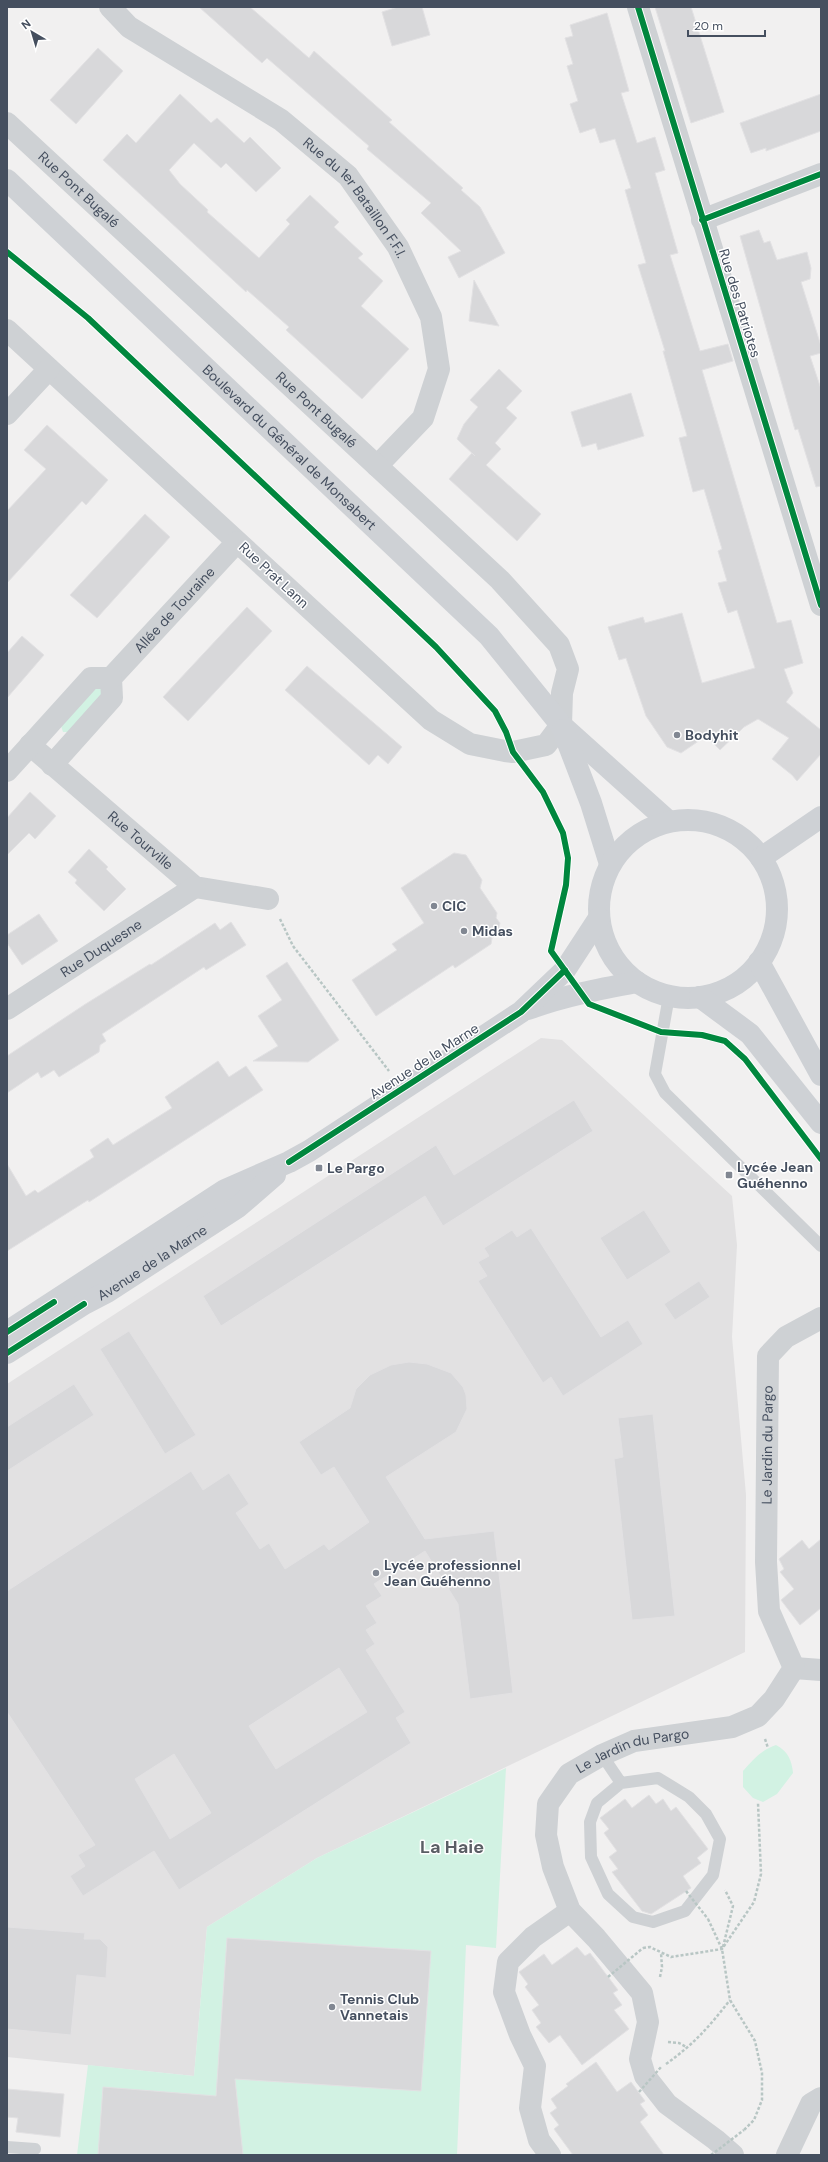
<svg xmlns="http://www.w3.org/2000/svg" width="828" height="2162" font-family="'DM Sans',sans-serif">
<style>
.education{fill:#e2e1e2}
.green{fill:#d2f2e3}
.building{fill:#d8d8da;stroke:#e2e1e3;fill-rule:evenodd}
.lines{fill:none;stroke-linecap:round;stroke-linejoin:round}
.path{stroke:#b8c6c4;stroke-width:2.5;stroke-dasharray:3 2;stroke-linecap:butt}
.service{stroke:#ced1d4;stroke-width:12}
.minor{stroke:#ced1d4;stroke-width:22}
.secondary{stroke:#ced1d5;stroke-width:22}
.path-bridge{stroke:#b8c6c4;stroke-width:2.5;stroke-dasharray:3 2;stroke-linecap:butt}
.cycleway-casing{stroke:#fff;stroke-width:8}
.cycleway{stroke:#00873e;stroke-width:6}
.poi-dot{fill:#818792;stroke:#fff;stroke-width:1.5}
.labels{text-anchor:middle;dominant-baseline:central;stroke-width:3;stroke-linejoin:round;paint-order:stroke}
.street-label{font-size:14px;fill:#454f5f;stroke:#fff}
.poi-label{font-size:14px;font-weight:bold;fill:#454f5f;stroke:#fff;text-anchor:start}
.district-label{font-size:18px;font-weight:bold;fill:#5b5e65;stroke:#fff}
</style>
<rect width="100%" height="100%" fill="#f1f0f0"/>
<path class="education" d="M 541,1038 L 562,1040 L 732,1196 L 737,1245 L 732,1337 L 746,1495 L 745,1652 L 317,1858 L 207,1927 L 194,2076 L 7,2057 L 7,1384 Z"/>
<path class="green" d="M 96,687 L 101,689 L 103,694 L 68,732 L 63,732 L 61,726 Z
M 776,1745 C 788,1751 792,1761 793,1773 L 777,1794 L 763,1802 L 753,1798 L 743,1787 L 743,1771 C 753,1760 761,1750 776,1745 Z
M 506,1768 L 496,1948 L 466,1945 L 457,2155 L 77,2155 L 88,2065 L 194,2076 L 207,1927 L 317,1858 Z"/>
<path class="building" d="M 199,7 L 250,7 L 309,58 L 314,51 L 392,120 L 389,122 L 463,188 L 461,190 L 480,207 L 505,253 L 459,278 L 448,257 L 461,251 L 421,213 L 431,203 L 367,149 L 369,146 L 267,58 L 262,63 Z
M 398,7 L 422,7 L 430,35 L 392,46 L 382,12 Z
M 655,7 L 691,7 L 724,112 L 691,123 Z
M 607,13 L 629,91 L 621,93 L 637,143 L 655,137 L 665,170 L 655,173 L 678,253 L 670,255 L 700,351 L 728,344 L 733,361 L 702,370 L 777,623 L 791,620 L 803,663 L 784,669 L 793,693 L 786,702 L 821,730 L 821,754 L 797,781 L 792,775 L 772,759 L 789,738 L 758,719 L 744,727 L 720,750 L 706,736 L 681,753 L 667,747 L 646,716 L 626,658 L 619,660 L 608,627 L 643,617 L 645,623 L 682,613 L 702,683 L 755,668 L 737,610 L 728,613 L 718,583 L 727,581 L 718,551 L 722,549 L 704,489 L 693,492 L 679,438 L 687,436 L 663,351 L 665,351 L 638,265 L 646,263 L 625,190 L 631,188 L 615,139 L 600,143 L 595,128 L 580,133 L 570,104 L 578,101 L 567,66 L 573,64 L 565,38 L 573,36 L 570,25 Z
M 98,48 L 123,71 L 76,124 L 50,100 Z
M 180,94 L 211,123 L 217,118 L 244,143 L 250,137 L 281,168 L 256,192 L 226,163 L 221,168 L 194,143 L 169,170 L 180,184 L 208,210 L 207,212 L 259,258 L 290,224 L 286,220 L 310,195 L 339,222 L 334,227 L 363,254 L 358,258 L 383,281 L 361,306 L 409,349 L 362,399 L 286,330 L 289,327 L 247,290 L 246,292 L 103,160 L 127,134 L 136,143 Z
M 821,94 L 821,131 L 766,151 L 766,148 L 751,153 L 740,123 Z
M 759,230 L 764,243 L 770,241 L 777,260 L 807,252 L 811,268 L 810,279 L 801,282 L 821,346 L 821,353 L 810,356 L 821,389 L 821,486 L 816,487 L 798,429 L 795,430 L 740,236 Z
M 474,280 L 499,326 L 469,321 Z
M 499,369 L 522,391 L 506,408 L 517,418 L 495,443 L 501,449 L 486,465 L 541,514 L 517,541 L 449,479 L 472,453 L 475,456 L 457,439 L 464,424 L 478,407 L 470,400 Z
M 631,393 L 644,436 L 598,450 L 596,443 L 582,447 L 571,412 Z
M 47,425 L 108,480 L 86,505 L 82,501 L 7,583 L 7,511 L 46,469 L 24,450 Z
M 145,514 L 170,537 L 97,618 L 70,595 Z
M 247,607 L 272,631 L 188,721 L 163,697 Z
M 22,636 L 44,655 L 7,698 L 7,653 Z
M 307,666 L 402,747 L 388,764 L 378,755 L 369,765 L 285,690 Z
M 30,792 L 56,816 L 35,839 L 29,833 L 7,855 L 7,818 Z
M 89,849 L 108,867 L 106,869 L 126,889 L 104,911 L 75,883 L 77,880 L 68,872 Z
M 454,853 L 466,855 L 482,880 L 480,888 L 497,913 L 496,918 L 500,923 L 497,935 L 492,938 L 491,944 L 455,968 L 453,965 L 376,1016 L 352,980 L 397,950 L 392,944 L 424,923 L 401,888 Z
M 39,914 L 58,941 L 22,965 L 7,943 L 7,935 Z
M 231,922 L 246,945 L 206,970 L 204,967 L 102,1034 L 106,1041 L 100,1045 L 99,1052 L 59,1077 L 54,1070 L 41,1078 L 38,1072 L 7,1093 L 7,1056 L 84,1005 L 150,964 L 151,965 L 215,923 L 220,930 Z
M 287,962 L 339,1040 L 308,1062 L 253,1061 L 278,1046 L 258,1016 L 282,1000 L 266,976 Z
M 218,1061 L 229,1077 L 246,1066 L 263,1090 L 89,1202 L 88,1200 L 7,1251 L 7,1164 L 26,1196 L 35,1190 L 38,1193 L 94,1157 L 90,1150 L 108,1138 L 113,1145 L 172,1108 L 165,1097 Z
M 574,1100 L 593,1131 L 443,1226 L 425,1196 L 221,1326 L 203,1296 L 436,1145 L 454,1175 Z
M 644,1210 L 671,1252 L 627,1280 L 600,1238 Z
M 531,1228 L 601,1337 L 628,1320 L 643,1344 L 563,1396 L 551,1377 L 543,1383 L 478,1281 L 487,1276 L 478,1262 L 489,1256 L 484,1248 L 512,1230 L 517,1237 Z
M 699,1281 L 710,1297 L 675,1320 L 664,1304 Z
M 129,1331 L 196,1435 L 165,1454 L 100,1349 Z
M 409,1362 L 427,1364 L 451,1373 L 463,1387 L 466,1395 L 467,1409 L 456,1432 L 386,1477 L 425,1539 L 494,1531 L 513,1693 L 470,1699 L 458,1604 L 425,1551 L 374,1584 L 382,1596 L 366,1606 L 377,1623 L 366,1630 L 375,1644 L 366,1650 L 405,1712 L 396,1718 L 411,1743 L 179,1890 L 154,1851 L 83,1896 L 70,1876 L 85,1866 L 78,1855 L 95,1845 L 7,1712 L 7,1591 L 191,1471 L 203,1490 L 229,1473 L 249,1504 L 236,1513 L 260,1549 L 269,1543 L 285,1569 L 324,1544 L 329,1550 L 369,1522 L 334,1467 L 321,1475 L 299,1442 L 350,1408 L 356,1389 L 370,1375 L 391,1365 ZM 339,1668 L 367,1712 L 276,1769 L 249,1726 ZM 174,1754 L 211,1813 L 170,1839 L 135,1779 Z
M 74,1384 L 94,1415 L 7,1471 L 7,1427 Z
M 653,1414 L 675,1616 L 632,1620 L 614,1459 L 623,1457 L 618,1418 Z
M 821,1539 L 821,1608 L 800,1625 L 781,1600 L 794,1589 L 780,1572 L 784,1569 L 779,1559 L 802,1540 L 809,1549 Z
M 649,1795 L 656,1804 L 663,1799 L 671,1811 L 676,1807 L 708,1849 L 697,1858 L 701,1863 L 683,1876 L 691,1888 L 651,1914 L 642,1911 L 612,1872 L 618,1869 L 609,1857 L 617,1851 L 604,1833 L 609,1829 L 600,1818 L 625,1799 L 632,1808 Z
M 7,1927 L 85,1933 L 84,1939 L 100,1939 L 108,1947 L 106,1978 L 77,1975 L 71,2035 L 7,2029 Z
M 227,1938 L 431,1951 L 421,2091 L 235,2079 L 243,2155 L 98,2155 L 103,2087 L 216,2096 Z
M 577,1947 L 585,1956 L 590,1953 L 618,1990 L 613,1993 L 622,2005 L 614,2010 L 629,2029 L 582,2065 L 560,2035 L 549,2043 L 536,2027 L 541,2023 L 532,2010 L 539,2005 L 525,1987 L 528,1984 L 519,1972 L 544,1954 L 552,1965 Z
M 596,2062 L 617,2092 L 631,2082 L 645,2101 L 640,2104 L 648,2115 L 640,2122 L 664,2155 L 573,2155 L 554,2129 L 559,2125 L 550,2113 L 557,2108 L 551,2099 L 568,2086 L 566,2084 Z
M 7,2089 L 64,2094 L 60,2137 L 16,2132 L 18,2118 L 7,2117 Z"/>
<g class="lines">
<path class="path" d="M 280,919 L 293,946 L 389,1071
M 765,1739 L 768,1748
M 708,1919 L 722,1949 L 730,2000 L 755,2041 L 762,2073 L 762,2100 L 754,2120 L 744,2130
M 723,1947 L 733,1906 L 725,1890
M 643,1948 L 650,1947 L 671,1957 L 722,1949 L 754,1902 L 761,1874 L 758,1803
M 660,1977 L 662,1967 L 661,1953
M 668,2042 L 679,2043 L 688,2048
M 666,2064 C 694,2044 709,2027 730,2000"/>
<path class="service" d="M 669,996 L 655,1074 L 665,1093 L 821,1246
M 602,1755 L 621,1783 L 597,1803 L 590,1822 L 591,1857 L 608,1894 L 633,1917 L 653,1922 L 685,1911 L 713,1875 L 720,1839 L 706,1814 L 689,1797 L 658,1778 L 621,1783
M 7,2147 L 35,2149"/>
<g class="minor">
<path id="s1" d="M 110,7 L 129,27 L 281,120 L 348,176 L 398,247 L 431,317 L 439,369 L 423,418 L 377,466"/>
<path d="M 638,7 L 821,605"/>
<path id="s2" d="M 7,123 L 500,580 L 559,645 L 568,669 L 562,693 L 561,725 L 546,745 L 513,752 L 505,751 L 470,744 L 431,720 L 7,330"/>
<path d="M 702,220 L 821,174"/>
<path d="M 7,414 L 49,369"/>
<path id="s3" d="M 30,745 L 195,887 L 268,899"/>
<path id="s4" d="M 52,765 L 112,698 L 111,678 L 237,542"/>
<path d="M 7,771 L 91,678 L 111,678"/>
<path id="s5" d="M 7,1009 L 195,887"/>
<path d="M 794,1668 L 821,1670"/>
<path d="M 550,2155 L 539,2140 L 530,2108 L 535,2066 L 520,2035 L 504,1992 L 508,1962 L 533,1937 L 570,1911"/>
<path id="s6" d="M 733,2155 L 716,2140 L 667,2104 L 645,2076 L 640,2059 L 648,2022 L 642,1993 L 596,1938 L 570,1911 L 553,1867 L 546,1835 L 548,1804 L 569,1774 L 602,1755 L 634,1741 L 732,1727 L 758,1716 L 774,1699 L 794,1668 L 769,1611 L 766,1562 L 768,1356 L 786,1337 L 821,1318"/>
<path d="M 787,2155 L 811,2104 L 821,2098"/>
</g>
<g class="secondary">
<path id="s7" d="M 7,180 L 489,636 L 561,725 L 668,821"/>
<path d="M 563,730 L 591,803 L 610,864"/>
<circle cx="688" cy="909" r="89"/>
<path d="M 761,858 L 821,817"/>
<path d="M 759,962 L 821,1075"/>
<path d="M 700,997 L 750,1034 L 821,1123"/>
<path d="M 528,1009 C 563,996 600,989 637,982"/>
<path d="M 7,1332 L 225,1190 L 289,1162 L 309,1151 L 521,1012 L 565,970 L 599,918"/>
<path id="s8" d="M 7,1353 L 84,1304 L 107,1292 L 238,1207 L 275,1175"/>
</g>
<path class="path-bridge" d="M 686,1891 L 708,1919
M 608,1977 L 643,1948
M 639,2092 L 662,2066
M 711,2155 L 744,2130"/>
<defs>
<path id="cycleway" d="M 638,7 L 821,605
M 702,220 L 821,174
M 7,252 L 88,318 L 436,647 L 495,711 L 506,732 L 513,752 L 543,792 L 563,833 L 568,858 L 566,885 L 551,951 L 589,1004 L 661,1032 L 702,1035 L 725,1041 L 745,1059 L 821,1159
M 289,1162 L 521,1012 L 565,970
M 7,1332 L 54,1302
M 7,1353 L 84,1304"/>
</defs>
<use href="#cycleway" class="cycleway-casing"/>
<use href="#cycleway" class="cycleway"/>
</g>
<g class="poi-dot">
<circle cx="677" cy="735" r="4"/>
<circle cx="434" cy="906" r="4"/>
<circle cx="464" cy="931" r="4"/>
<rect x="315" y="1164" width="8" height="8" rx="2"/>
<rect x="725" y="1171" width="8" height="8" rx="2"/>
<circle cx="376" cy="1573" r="4"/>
<circle cx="332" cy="2007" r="4"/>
</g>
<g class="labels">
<g class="street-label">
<text stroke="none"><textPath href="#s2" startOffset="98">Rue Pont Bugalé</textPath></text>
<text stroke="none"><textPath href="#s1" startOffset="314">Rue du 1er Bataillon F.F.I.</textPath></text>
<text transform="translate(740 303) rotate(73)">Rue des Patriotes</text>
<text stroke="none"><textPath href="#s2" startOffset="422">Rue Pont Bugalé</textPath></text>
<text stroke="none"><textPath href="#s7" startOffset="389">Boulevard du Général de Monsabert</textPath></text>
<text transform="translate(274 575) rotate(43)">Rue Prat Lann</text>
<text stroke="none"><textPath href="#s4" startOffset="203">Allée de Touraine</textPath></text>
<text stroke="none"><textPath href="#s3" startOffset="146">Rue Tourville</textPath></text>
<text stroke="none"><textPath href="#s5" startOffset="112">Rue Duquesne</textPath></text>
<text transform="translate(424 1061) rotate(-33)">Avenue de la Marne</text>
<text stroke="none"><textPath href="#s8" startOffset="171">Avenue de la Marne</textPath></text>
<text stroke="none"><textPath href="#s6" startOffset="950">Le Jardin du Pargo</textPath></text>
<text stroke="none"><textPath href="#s6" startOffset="530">Le Jardin du Pargo</textPath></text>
</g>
<g class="poi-label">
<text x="685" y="735">Bodyhit</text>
<text x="442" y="906">CIC</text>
<text x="472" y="931">Midas</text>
<text x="737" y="1167">Lycée Jean<tspan x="737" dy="16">Guéhenno</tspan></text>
<text x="327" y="1168">Le Pargo</text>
<text x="384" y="1565">Lycée professionnel<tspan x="384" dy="16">Jean Guéhenno</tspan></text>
<text x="340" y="1999">Tennis Club<tspan x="340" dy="16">Vannetais</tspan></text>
</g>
<g class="district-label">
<text x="452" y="1847">La Haie</text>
</g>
</g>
<rect width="828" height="2162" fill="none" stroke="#454f5f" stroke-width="16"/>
<g transform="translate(32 32) rotate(322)" stroke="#ffffff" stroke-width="3" paint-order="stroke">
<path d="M0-3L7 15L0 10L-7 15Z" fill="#454f5f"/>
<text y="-6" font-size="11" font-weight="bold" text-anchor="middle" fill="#454f5f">N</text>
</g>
<path d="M688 30v6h77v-6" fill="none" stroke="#454f5f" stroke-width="2"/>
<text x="694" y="30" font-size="12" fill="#454f5f" stroke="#ffffff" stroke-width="3" paint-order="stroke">20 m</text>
</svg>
